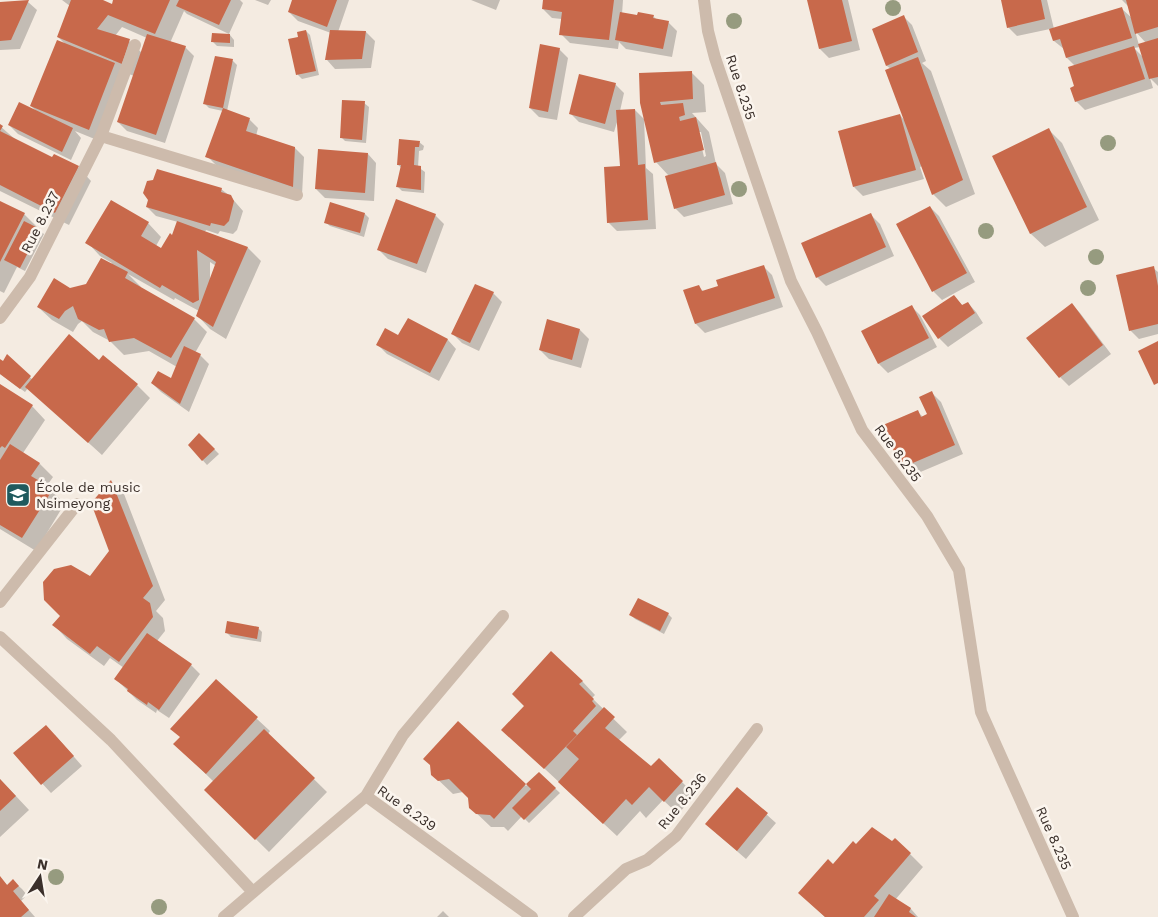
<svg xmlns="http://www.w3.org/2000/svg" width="1158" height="917" font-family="'Work Sans',sans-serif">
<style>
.shadow{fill:#0003;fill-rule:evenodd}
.building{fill:#c8694b}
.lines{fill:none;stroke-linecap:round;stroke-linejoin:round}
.street{stroke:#cdbbac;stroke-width:12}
.tree{fill:#969b7f}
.labels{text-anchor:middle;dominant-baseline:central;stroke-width:5;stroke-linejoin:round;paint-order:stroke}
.street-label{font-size:14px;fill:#3b302b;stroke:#fbf5ee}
.poi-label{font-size:14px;fill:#3b302b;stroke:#fbf5ee;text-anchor:start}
</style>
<rect width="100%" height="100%" fill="#f4ebe1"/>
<path class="shadow" d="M 62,0 L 100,0 L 112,6 L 115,0 L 240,0 L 243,3 L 229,34 L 187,14 L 184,11 L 170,43 L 185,47 L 194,56 L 165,143 L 127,131 L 118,122 L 134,76 L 120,70 L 102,142 L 75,131 L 81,138 L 71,160 L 18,134 L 9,125 L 37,112 L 31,106 L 66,45 L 58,37 L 70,6 ZM 122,27 L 147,38 L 142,53 L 129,41 L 115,36 Z
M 255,0 L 271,0 L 268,5 Z
M 294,0 L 349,0 L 338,32 L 366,32 L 375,41 L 371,68 L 335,69 L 327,60 L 331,33 L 298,21 L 289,12 Z
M 471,0 L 500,0 L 496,10 Z
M 544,0 L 623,0 L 622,14 L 638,16 L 653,16 L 657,20 L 668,22 L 677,31 L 672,57 L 626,49 L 619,42 L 618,49 L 570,43 L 561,34 L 562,19 L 552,18 L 543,9 Z
M 808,0 L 848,0 L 860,50 L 829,58 L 820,49 Z
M 1002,0 L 1047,0 L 1054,29 L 1121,8 L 1133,19 L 1129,7 L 1122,0 L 1158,0 L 1158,86 L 1150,78 L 1153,88 L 1085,110 L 1076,101 L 1075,66 L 1067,58 L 1064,49 L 1054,41 L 1050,29 L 1017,36 L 1008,27 ZM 1135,31 L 1146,43 L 1139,45 ZM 1140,47 L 1144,58 L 1134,48 Z
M 28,2 L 37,10 L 20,49 L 0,50 L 0,4 Z
M 904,17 L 912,25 L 926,61 L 922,63 L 931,71 L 975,194 L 946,207 L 933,194 L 922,166 L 920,167 L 924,179 L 863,196 L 854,187 L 900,115 L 905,121 L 891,69 L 887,66 L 873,29 Z
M 306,31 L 310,35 L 319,75 L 302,79 L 298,75 L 290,40 L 300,38 Z
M 230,35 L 234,40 L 234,47 L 217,46 L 213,42 Z
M 559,49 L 568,58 L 557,120 L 539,117 L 530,108 Z
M 216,57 L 233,61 L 237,65 L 227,111 L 249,119 L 258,128 L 256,136 L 295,148 L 304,157 L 302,195 L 216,165 L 207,156 L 223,111 L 209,108 L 205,104 Z
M 691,72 L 704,85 L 706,112 L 692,113 L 709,132 L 716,164 L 725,173 L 733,204 L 684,217 L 675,208 L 669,176 L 656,162 L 642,103 ZM 698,132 L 701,132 L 706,156 L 704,157 Z
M 615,84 L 624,93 L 620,111 L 635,110 L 644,119 L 646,168 L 653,174 L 656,229 L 617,231 L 608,222 L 621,167 L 618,119 L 614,132 L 579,122 L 570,113 Z
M 364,103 L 369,107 L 366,143 L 345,141 L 341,137 Z
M 0,126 L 16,140 L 53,159 L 78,167 L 91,181 L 69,225 L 0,191 Z
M 1049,130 L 1062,143 L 1099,220 L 1045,247 L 1031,234 L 994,156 Z
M 419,142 L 424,146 L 423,150 L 419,151 L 418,167 L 425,172 L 424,193 L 402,191 L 398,187 L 402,168 L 398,165 Z
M 368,154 L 376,163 L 374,201 L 325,198 L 316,189 Z
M 221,189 L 230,196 L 243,211 L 237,230 L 233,234 L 220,231 L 218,234 L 206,230 L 205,232 L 248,248 L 261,261 L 226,339 L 210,329 L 197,315 L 199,311 L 175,298 L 174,300 L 128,274 L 141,287 L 140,288 L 194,319 L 207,332 L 195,353 L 200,355 L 209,364 L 189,412 L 161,392 L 152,383 L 171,380 L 177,367 L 149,351 L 124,355 L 110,341 L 93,332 L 82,321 L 78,324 L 73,332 L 52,320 L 38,307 L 70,290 L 87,285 L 111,264 L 112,263 L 100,256 L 87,242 L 148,223 L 161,237 L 156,246 L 162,249 L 172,237 L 178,222 L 156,216 L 147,207 ZM 210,262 L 216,266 L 210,280 Z
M 0,202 L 24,214 L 37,227 L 36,228 L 44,234 L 25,271 L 17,267 L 4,293 L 0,291 Z
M 930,207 L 939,216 L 975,282 L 942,300 L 934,292 L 897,225 Z
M 365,214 L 369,218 L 364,237 L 330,226 L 325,222 Z
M 435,215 L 444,224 L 426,273 L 388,259 L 379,250 Z
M 871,215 L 880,224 L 894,256 L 826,286 L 817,277 Z
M 763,266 L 772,275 L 783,307 L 705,333 L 696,324 L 699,287 L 704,292 L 719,287 Z
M 1153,268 L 1158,272 L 1158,334 L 1139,339 L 1130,330 Z
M 493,293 L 502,302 L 479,351 L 462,343 L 453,334 Z
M 954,296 L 963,306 L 968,303 L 976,312 L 983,323 L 948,347 L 939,338 Z
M 1072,304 L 1080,313 L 1111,354 L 1069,386 L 1060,377 Z
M 911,306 L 920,315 L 937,347 L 888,373 L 879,364 L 863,331 Z
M 408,320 L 448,340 L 456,349 L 439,381 L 387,354 L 378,345 L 399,337 Z
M 580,330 L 589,339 L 581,368 L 549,359 L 540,350 Z
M 7,356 L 33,380 L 99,361 L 137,385 L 150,398 L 102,455 L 28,388 L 25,392 L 0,374 L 0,361 L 3,363 Z
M 0,386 L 32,406 L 45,420 L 23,453 L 40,464 L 53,477 L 46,487 L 65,503 L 36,551 L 0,529 Z
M 932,393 L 941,402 L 963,454 L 911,476 L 902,467 L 917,411 L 923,417 L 928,415 Z
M 199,434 L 219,454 L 207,465 L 189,445 Z
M 111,481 L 124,494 L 165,600 L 156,611 L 163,618 L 165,631 L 157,641 L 191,665 L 200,674 L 169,718 L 157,710 L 156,713 L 137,700 L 116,679 L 124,668 L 110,658 L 104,666 L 67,639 L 54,625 L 110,551 Z
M 668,614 L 672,618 L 664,634 L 635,619 L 631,615 Z
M 258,628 L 262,632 L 261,642 L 231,637 L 227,633 Z
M 216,681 L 270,731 L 268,734 L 327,792 L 269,852 L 206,790 L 214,782 L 175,744 L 181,738 Z
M 582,681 L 595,695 L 592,698 L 627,732 L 618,741 L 652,768 L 682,782 L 695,795 L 678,814 L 663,800 L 646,818 L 640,811 L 617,836 L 503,730 Z
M 458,723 L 526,786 L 539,773 L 560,793 L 529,823 L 522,816 L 508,831 L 504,827 L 491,827 L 471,808 L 469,798 L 463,792 L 453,794 L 432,774 Z
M 55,735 L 82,766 L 51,793 L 15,754 Z
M 0,779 L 29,810 L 0,837 Z
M 737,788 L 776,823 L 746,859 L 716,833 Z
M 856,846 L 910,854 L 923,867 L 895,900 L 911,909 L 918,917 L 825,917 L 799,893 Z
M 0,877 L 8,886 L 13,881 L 22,889 L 27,895 L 21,901 L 35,917 L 0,917 Z
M 443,911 L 449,917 L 437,917 Z"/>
<path class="building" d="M 29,0 L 11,40 L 0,41 L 0,2 Z
M 71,0 L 103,0 L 112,4 L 113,0 L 170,0 L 155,34 L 108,15 L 97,29 L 130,39 L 122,64 L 57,37 Z
M 179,0 L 231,0 L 219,25 L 176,6 Z
M 292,0 L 337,0 L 327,27 L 288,12 Z
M 543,0 L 614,0 L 609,40 L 559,35 L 562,12 L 542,9 Z
M 807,0 L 842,0 L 852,41 L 819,49 Z
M 1001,0 L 1041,0 L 1045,19 L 1007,28 Z
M 1126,0 L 1158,0 L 1158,27 L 1135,34 Z
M 1122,7 L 1132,38 L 1066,58 L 1060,39 L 1053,41 L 1049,29 Z
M 620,12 L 637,15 L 638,12 L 654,15 L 653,18 L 669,21 L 663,49 L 615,40 Z
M 904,15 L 918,52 L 886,66 L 872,29 Z
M 306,30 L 316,71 L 296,75 L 288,39 L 298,37 L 297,32 Z
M 330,30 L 366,31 L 362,59 L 325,60 Z
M 212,33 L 230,34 L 230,43 L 211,42 Z
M 147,34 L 186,46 L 156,135 L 117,122 Z
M 1158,38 L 1158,77 L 1149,79 L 1138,44 Z
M 57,40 L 115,63 L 89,130 L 30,106 Z
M 540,44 L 560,48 L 548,112 L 529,108 Z
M 1134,46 L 1145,79 L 1075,102 L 1070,88 L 1074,86 L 1068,67 Z
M 215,56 L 233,59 L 223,108 L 203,104 Z
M 918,57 L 963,180 L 932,195 L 885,70 Z
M 692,71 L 693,99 L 660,102 L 661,105 L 683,103 L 685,115 L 679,117 L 680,121 L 696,117 L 704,150 L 654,163 L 640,103 L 639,73 Z
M 579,74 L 616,83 L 605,124 L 569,114 Z
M 342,100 L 365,101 L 362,140 L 340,138 Z
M 19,102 L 73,128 L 62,152 L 8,125 Z
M 223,108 L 250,118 L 246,131 L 295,147 L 293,187 L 205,157 Z
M 635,109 L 638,165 L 645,164 L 648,220 L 607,223 L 604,167 L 620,166 L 616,110 Z
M 900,114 L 916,170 L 853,187 L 838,131 Z
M 0,124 L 3,126 L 0,131 L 52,157 L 54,154 L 79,166 L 55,213 L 0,185 Z
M 1049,128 L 1087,207 L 1030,234 L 992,156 Z
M 399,139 L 420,141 L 419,147 L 415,147 L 414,165 L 421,166 L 421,190 L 396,187 L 401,165 L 397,165 Z
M 318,149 L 368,153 L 365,193 L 315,189 Z
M 716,162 L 725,195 L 674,209 L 665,176 Z
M 157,169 L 222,188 L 221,192 L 231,195 L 234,201 L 229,221 L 224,226 L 211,223 L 210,226 L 146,207 L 148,200 L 143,193 L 147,181 L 153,180 Z
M 396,199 L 436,214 L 417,264 L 377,250 Z
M 111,200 L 149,222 L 141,236 L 161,248 L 170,233 L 172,235 L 177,221 L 248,247 L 213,327 L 196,316 L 216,262 L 197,250 L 199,300 L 193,303 L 162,285 L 160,288 L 85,243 Z
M 0,201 L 25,213 L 0,262 Z
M 330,202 L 365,213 L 360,233 L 324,223 Z
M 930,206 L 967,273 L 932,292 L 896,224 Z
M 871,213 L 886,247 L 816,278 L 801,243 Z
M 24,221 L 40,229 L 20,268 L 4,260 Z
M 101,258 L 128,272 L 125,278 L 195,318 L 171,358 L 134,338 L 109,342 L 104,329 L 99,330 L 78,319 L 73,306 L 65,311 L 59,319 L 37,307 L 54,278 L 70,288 L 86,284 Z
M 764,265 L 775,298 L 695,324 L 683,290 L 699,285 L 702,291 L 718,286 L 716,280 Z
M 1154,266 L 1158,286 L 1158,324 L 1129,331 L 1116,275 Z
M 475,284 L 494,292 L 470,343 L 451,334 Z
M 954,295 L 962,305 L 968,302 L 975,313 L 938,339 L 922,316 Z
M 1072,303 L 1103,345 L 1059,378 L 1026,338 Z
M 912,305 L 929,338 L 878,364 L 861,331 Z
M 408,318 L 448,339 L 430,373 L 376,345 L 385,328 L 398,335 Z
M 547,319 L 580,329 L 572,360 L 539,350 Z
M 69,334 L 99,360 L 103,355 L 138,384 L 88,443 L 25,387 Z
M 1158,341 L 1158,383 L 1154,385 L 1138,351 Z
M 184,346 L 201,354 L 180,404 L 151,383 L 158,371 L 171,378 Z
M 7,354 L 31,376 L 20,389 L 0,374 L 0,359 L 3,361 Z
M 0,384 L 33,405 L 5,448 L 2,446 L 0,448 Z
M 932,391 L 955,445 L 901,468 L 883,425 L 918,410 L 921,417 L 927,414 L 919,397 Z
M 199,433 L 215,449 L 202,461 L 188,445 Z
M 10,444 L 40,463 L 31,476 L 53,489 L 22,538 L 0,525 L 0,460 Z
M 111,480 L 153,586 L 143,598 L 150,603 L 153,617 L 119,662 L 97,646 L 90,654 L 52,625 L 60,616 L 44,600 L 43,582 L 54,569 L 71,565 L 90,576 L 109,551 L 91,503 Z
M 638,598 L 669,613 L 660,631 L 629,615 Z
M 227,621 L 259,627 L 257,639 L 225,633 Z
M 147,633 L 192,664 L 159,710 L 148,702 L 147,705 L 127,691 L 128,689 L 114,679 Z
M 551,651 L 583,681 L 579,684 L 594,699 L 592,701 L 596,706 L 573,731 L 577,735 L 544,769 L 501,730 L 524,706 L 512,694 Z
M 216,679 L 258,717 L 206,774 L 173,744 L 180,737 L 170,729 Z
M 604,707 L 615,717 L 605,728 L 651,766 L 659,758 L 683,781 L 664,802 L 649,787 L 632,805 L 626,799 L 603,824 L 558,782 L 579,759 L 566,747 Z
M 458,721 L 526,784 L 494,819 L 490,815 L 476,814 L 469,808 L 468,798 L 449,779 L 438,781 L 431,775 L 430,765 L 423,759 Z
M 46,725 L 74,756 L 41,785 L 13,753 Z
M 264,729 L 315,778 L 255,840 L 204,790 Z
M 539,772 L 556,788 L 524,820 L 512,808 L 531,789 L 526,784 Z
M 0,779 L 16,796 L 0,811 Z
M 737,787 L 768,813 L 737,851 L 705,824 Z
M 872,827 L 892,841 L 895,838 L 911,853 L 874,896 L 879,900 L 864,917 L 825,917 L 798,893 L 828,859 L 833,864 L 853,841 L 856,844 Z
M 0,876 L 7,885 L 13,879 L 19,886 L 13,891 L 29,910 L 21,917 L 0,917 Z
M 889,894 L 911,908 L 909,912 L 916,917 L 874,917 Z"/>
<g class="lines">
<path class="street" d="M 704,0 L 708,31 L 715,58 L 791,281 L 817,332 L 862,430 L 927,516 L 959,570 L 981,712 L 1073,917
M 101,136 L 297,195
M 0,318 L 30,277 L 101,136 L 135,45
M 0,602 L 77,504
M 0,637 L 111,740 L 253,892
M 366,796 L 403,735 L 503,616
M 224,917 L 366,796 L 532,917
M 574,917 L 626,869 L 647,860 L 676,836 L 757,729"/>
</g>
<g class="tree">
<circle cx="893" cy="8" r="8"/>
<circle cx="734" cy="21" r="8"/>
<circle cx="1108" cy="143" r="8"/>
<circle cx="739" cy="189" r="8"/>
<circle cx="986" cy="231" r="8"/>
<circle cx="1096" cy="257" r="8"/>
<circle cx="1088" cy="288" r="8"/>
<circle cx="56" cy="877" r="8"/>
<circle cx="159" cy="907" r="8"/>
</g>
<defs>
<symbol id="school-square" viewBox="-11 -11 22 22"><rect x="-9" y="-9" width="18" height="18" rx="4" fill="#1f5a5e" stroke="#fbf5ee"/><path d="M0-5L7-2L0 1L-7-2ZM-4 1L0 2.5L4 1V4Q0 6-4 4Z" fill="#fff"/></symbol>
</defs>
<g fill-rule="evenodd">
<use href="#school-square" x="4" y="481" width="28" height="28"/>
</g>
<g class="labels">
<g class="street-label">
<text transform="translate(741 87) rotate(72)">Rue 8.235</text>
<text transform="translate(40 222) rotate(-63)">Rue 8.237</text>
<text transform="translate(898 453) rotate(53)">Rue 8.235</text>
<text transform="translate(682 801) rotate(-51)">Rue 8.236</text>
<text transform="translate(407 808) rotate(35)">Rue 8.239</text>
<text transform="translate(1054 838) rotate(66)">Rue 8.235</text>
</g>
<g class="poi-label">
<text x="36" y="487">École de music<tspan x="36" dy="16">Nsimeyong</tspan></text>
</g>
</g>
<g transform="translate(40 877) rotate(12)" stroke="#fbf5ee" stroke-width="4" paint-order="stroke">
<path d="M0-4L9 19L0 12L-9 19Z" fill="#3b302b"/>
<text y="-8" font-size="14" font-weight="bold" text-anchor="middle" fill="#3b302b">N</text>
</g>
</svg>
